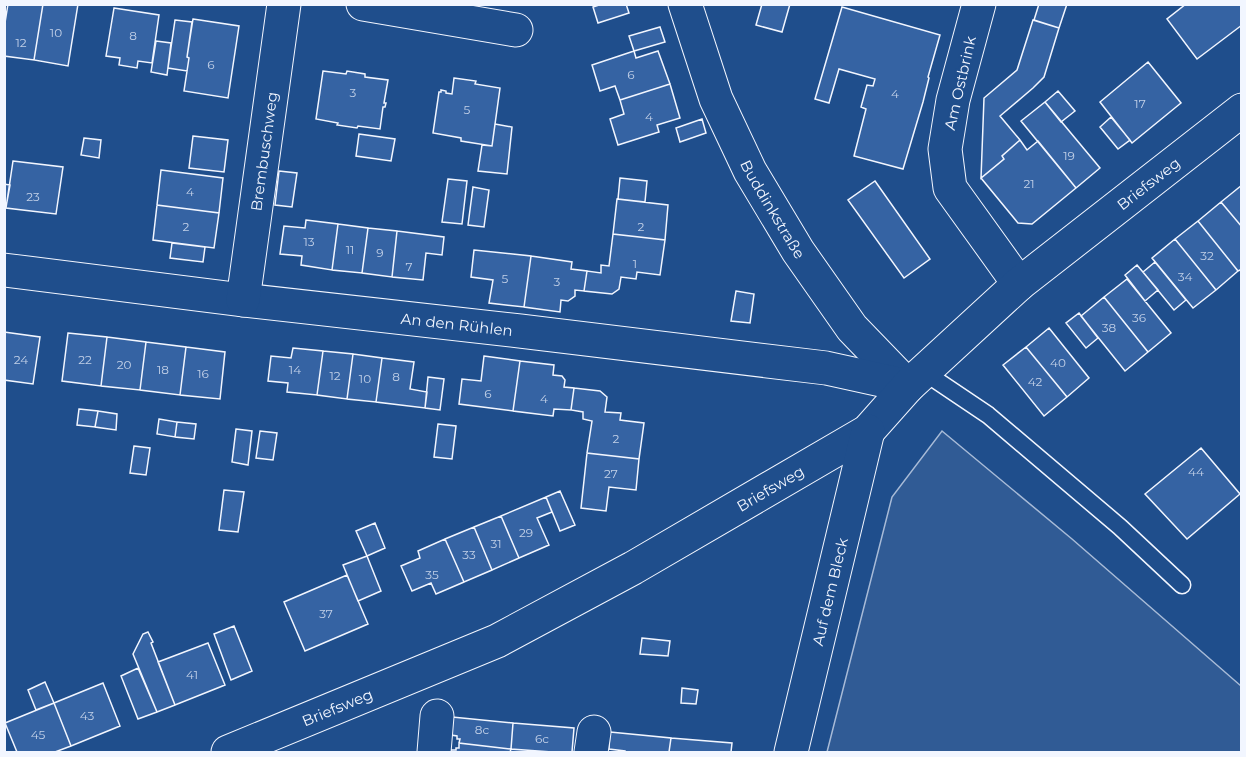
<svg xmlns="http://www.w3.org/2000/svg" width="1246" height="757" font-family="Montserrat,sans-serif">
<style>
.green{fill:#305b95;stroke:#a8bbd7;stroke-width:1.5}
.building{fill:#3563a3;stroke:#f2f6ff;stroke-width:1.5}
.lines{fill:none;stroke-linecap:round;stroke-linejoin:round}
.lane-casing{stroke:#f2f6ff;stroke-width:19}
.street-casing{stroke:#f2f6ff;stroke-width:35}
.lane{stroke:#1f4e8c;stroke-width:16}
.street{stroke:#1f4e8c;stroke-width:33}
.labels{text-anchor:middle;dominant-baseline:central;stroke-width:4.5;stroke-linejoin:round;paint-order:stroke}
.number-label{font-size:12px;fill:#c3d1e8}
.street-label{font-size:15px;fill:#f2f6ff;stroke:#1f4e8c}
</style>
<rect width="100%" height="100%" fill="#1f4e8c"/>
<path class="green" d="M 942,431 L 1072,539 L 1241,686 L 1241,752 L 827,752 L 892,497 Z"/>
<path class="building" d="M 8,4 L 43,4 L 34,60 L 4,56 L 4,29 Z
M 43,4 L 78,4 L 68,66 L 34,60 Z
M 602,4 L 626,4 L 629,13 L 598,23 L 593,7 Z
M 762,4 L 790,4 L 782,32 L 756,25 Z
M 1039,4 L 1067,4 L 1059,28 L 1034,20 Z
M 1186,4 L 1242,4 L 1242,25 L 1197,59 L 1167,19 Z
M 842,7 L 940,35 L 928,77 L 929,78 L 923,102 L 903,169 L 854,156 L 866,109 L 861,107 L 867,85 L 873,86 L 875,79 L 839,69 L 829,103 L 815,99 Z
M 114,8 L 159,15 L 152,63 L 138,61 L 137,68 L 119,65 L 120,58 L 106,56 Z
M 193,19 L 239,26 L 228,98 L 184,91 L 189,58 L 187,57 Z
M 175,20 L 192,22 L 187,57 L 189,58 L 187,71 L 168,68 Z
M 1033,20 L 1059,28 L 1044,77 L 1033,88 L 1000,116 L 1020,140 L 1002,156 L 1004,159 L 981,178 L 984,98 L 1017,70 Z
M 660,27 L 665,42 L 634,51 L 629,36 Z
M 156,41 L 171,43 L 167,75 L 151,72 Z
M 634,51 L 636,58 L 658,51 L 670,84 L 620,100 L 615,86 L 600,91 L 592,65 Z
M 1148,62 L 1181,103 L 1132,143 L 1100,102 Z
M 323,71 L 346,74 L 347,71 L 365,74 L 365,77 L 388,80 L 384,103 L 386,103 L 385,107 L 383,107 L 380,129 L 358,126 L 357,128 L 337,125 L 338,123 L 316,119 Z
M 454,78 L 476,81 L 475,84 L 500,88 L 492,146 L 461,141 L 461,138 L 433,133 L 439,92 L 441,92 L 441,90 L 446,91 L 446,93 L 452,94 Z
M 670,84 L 680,118 L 657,125 L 659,132 L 618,145 L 610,119 L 624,114 L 620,100 Z
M 1058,91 L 1075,111 L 1061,122 L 1045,102 Z
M 1045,102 L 1100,168 L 1076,188 L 1021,121 Z
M 1111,117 L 1130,140 L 1118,149 L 1100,127 Z
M 702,119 L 706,133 L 680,142 L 676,128 Z
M 495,124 L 512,127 L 507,174 L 478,171 L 482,145 L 492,146 Z
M 359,134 L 395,139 L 391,161 L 356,156 Z
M 193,136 L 228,140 L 224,172 L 189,168 Z
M 84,138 L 101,140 L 99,158 L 81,155 Z
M 1020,140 L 1027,150 L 1038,141 L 1076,188 L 1032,224 L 1018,223 L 981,178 L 1004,159 L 1002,156 Z
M 13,161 L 63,167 L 56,214 L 6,208 Z
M 161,170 L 223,178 L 219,213 L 157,205 Z
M 279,171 L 297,173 L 292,207 L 275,205 Z
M 620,178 L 647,181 L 645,202 L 618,199 Z
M 448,179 L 467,181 L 462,224 L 442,222 Z
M 875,181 L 930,259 L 904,278 L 848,200 Z
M 4,184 L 10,185 L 6,207 L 4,207 Z
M 1242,185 L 1242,227 L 1221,202 Z
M 473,187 L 489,190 L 484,227 L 468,225 Z
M 617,199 L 668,205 L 665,240 L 613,234 Z
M 1221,202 L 1242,227 L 1242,269 L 1238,271 L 1198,221 Z
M 157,205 L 219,213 L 214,248 L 153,240 Z
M 306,220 L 338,224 L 332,270 L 301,265 L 302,256 L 280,254 L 284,226 L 305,228 Z
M 1198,221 L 1238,271 L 1216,290 L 1175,239 Z
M 338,224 L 368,228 L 362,273 L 332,270 Z
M 368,228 L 397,231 L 392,277 L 362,273 Z
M 397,231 L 444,237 L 442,255 L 426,253 L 423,280 L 392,277 Z
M 613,234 L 665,240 L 660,275 L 637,272 L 636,279 L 621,277 L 619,289 L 612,294 L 584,291 L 587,271 L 601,273 L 601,265 L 609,266 Z
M 1175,239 L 1216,290 L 1193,308 L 1152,258 Z
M 172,243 L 205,247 L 203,262 L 170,258 Z
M 474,250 L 531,256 L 524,307 L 489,303 L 493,280 L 471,277 Z
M 531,256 L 572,262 L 571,269 L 587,271 L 584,291 L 575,290 L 575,296 L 568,301 L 561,300 L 560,312 L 524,307 Z
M 1155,262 L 1186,300 L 1174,310 L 1143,272 Z
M 1137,265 L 1158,290 L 1145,301 L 1125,275 Z
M 1127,279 L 1171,333 L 1148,352 L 1104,297 Z
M 736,291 L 754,294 L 750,323 L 731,321 Z
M 1104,297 L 1148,352 L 1125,371 L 1081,316 Z
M 1079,313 L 1098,338 L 1086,348 L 1066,323 Z
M 1049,328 L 1089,378 L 1067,397 L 1026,347 Z
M 4,332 L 40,337 L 33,384 L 4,380 Z
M 68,333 L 107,337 L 101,386 L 62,381 Z
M 107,337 L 146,342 L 140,390 L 101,386 Z
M 146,342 L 186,347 L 180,395 L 140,390 Z
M 186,347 L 225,352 L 220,399 L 180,395 Z
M 1026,347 L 1067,397 L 1044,416 L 1003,365 Z
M 293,348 L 323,351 L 317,395 L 287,392 L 288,383 L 268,381 L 271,356 L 291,358 Z
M 323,351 L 353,354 L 347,399 L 317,395 Z
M 353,354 L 382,358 L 376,402 L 347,399 Z
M 484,356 L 520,361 L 513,411 L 459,404 L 462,379 L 481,381 Z
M 382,358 L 414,362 L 410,389 L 427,392 L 425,408 L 376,402 Z
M 520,361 L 554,365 L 553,375 L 562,376 L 565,380 L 564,387 L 574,388 L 571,410 L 554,409 L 553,416 L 513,411 Z
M 428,377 L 444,379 L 440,410 L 425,408 Z
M 574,388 L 600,391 L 607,397 L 605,412 L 621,413 L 620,420 L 644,423 L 639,459 L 587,453 L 592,421 L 583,419 L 583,412 L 571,410 Z
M 79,409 L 98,411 L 95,427 L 77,425 Z
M 98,411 L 117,414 L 116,430 L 95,427 Z
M 159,419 L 177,422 L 175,437 L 157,434 Z
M 177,422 L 196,424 L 194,439 L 175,437 Z
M 438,424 L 456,426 L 452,459 L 434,457 Z
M 236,429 L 252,431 L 248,465 L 232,462 Z
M 260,431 L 277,433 L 273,460 L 256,458 Z
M 134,446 L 150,448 L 146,475 L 130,473 Z
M 1201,448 L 1240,494 L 1187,539 L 1145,494 Z
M 587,453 L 639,459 L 636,490 L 609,487 L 606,511 L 581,508 Z
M 224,490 L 244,492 L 238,532 L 219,530 Z
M 560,491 L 575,525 L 560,531 L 546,497 Z
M 546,497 L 552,512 L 537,518 L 549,545 L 519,558 L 501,516 Z
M 501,516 L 519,558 L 492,570 L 474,527 Z
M 375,523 L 385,548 L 367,556 L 356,531 Z
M 474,527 L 492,570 L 464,582 L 445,539 Z
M 445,539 L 464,582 L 436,594 L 431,583 L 412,591 L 401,566 L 420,558 L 418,551 Z
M 367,556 L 381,591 L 358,601 L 343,565 Z
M 347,575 L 368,624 L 305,651 L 284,602 Z
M 234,626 L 252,671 L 231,680 L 214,634 Z
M 148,632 L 153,642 L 151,643 L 175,705 L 157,712 L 133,654 L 143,634 Z
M 642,638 L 670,641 L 668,656 L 640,654 Z
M 208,643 L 225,685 L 175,705 L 158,662 Z
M 138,668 L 157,712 L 138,719 L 121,676 Z
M 45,682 L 54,703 L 36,710 L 28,690 Z
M 103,683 L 120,726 L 71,746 L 54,703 Z
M 682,688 L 698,690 L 696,704 L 681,703 Z
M 54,703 L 71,746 L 55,752 L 17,752 L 5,723 Z
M 452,717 L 513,723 L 511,749 L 459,743 L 460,739 L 457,739 L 457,736 L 451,735 Z
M 513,723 L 574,728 L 572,752 L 552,752 L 511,749 Z
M 610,732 L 671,738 L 669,752 L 625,752 L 625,751 L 609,749 Z
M 671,738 L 732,743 L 731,752 L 669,752 Z
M 459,743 L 511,749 L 510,752 L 449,752 L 449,750 L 456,750 L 456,748 L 459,748 Z
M 511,749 L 552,752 L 510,752 Z"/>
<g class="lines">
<defs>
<path id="lane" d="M 924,372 L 988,415 L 1120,527 L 1182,585"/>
<g id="street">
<path d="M 363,4 L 516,30"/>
<path id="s1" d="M 685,4 L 716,99 L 750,171 L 798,251 L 852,328 L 908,386"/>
<path d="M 979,4 L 953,100 L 945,149 L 950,188 L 1019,284"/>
<path id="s2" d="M 4,270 L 243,300 L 520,331 L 826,368 L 908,386"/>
<path id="s3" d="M 243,300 L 284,4"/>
<path id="s4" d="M 228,752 L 497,641 L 633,568 L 868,431 L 908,386 L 1019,284 L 1242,110"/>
<path d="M 434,752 L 437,716"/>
<path d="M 591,752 L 594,732"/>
<path id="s5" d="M 791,752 L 868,431"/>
</g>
</defs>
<use href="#lane" class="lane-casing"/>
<use href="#street" class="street-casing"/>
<use href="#lane" class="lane"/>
<use href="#street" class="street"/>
</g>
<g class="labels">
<g class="number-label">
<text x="56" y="32">10</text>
<text x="133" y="35">8</text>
<text x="21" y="42">12</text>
<text x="211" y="64">6</text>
<text x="631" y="74">6</text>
<text x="353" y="92">3</text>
<text x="895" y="93">4</text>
<text x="1140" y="103">17</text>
<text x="467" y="109">5</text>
<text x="649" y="116">4</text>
<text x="1069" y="155">19</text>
<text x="1029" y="183">21</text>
<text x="190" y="191">4</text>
<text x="33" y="196">23</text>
<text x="186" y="226">2</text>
<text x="641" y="226">2</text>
<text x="309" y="241">13</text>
<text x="350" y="249">11</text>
<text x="380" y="252">9</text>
<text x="1207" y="255">32</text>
<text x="635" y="263">1</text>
<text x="409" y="266">7</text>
<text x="1185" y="276">34</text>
<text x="505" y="278">5</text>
<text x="557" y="281">3</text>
<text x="1139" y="317">36</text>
<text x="1109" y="327">38</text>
<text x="21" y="359">24</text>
<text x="85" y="359">22</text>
<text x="1058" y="362">40</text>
<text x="124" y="364">20</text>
<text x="163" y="369">18</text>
<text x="295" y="369">14</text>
<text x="203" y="373">16</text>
<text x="335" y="375">12</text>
<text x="396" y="376">8</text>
<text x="365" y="378">10</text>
<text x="1035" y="381">42</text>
<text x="488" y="393">6</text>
<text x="544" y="398">4</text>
<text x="616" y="438">2</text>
<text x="1196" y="471">44</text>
<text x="611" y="473">27</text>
<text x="526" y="532">29</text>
<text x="496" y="543">31</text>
<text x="469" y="554">33</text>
<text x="432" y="574">35</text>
<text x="326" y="613">37</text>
<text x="192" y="674">41</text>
<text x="87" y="715">43</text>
<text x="482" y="729">8c</text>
<text x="38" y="734">45</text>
<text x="542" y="738">6c</text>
</g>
<g class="street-label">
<text transform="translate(960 83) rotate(-77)">Am Ostbrink</text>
<text stroke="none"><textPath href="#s3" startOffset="150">Brembuschweg</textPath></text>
<text stroke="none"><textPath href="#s4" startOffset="1092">Briefsweg</textPath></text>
<text stroke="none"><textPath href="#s1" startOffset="224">Buddinkstraße</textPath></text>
<text stroke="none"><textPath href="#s2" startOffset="456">An den Rühlen</textPath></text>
<text stroke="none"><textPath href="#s4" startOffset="604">Briefsweg</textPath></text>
<text stroke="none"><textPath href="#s5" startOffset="165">Auf dem Bleck</textPath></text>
<text stroke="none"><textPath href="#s4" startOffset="118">Briefsweg</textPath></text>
</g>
</g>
<rect width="1246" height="757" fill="none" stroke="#f2f6ff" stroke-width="12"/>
</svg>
